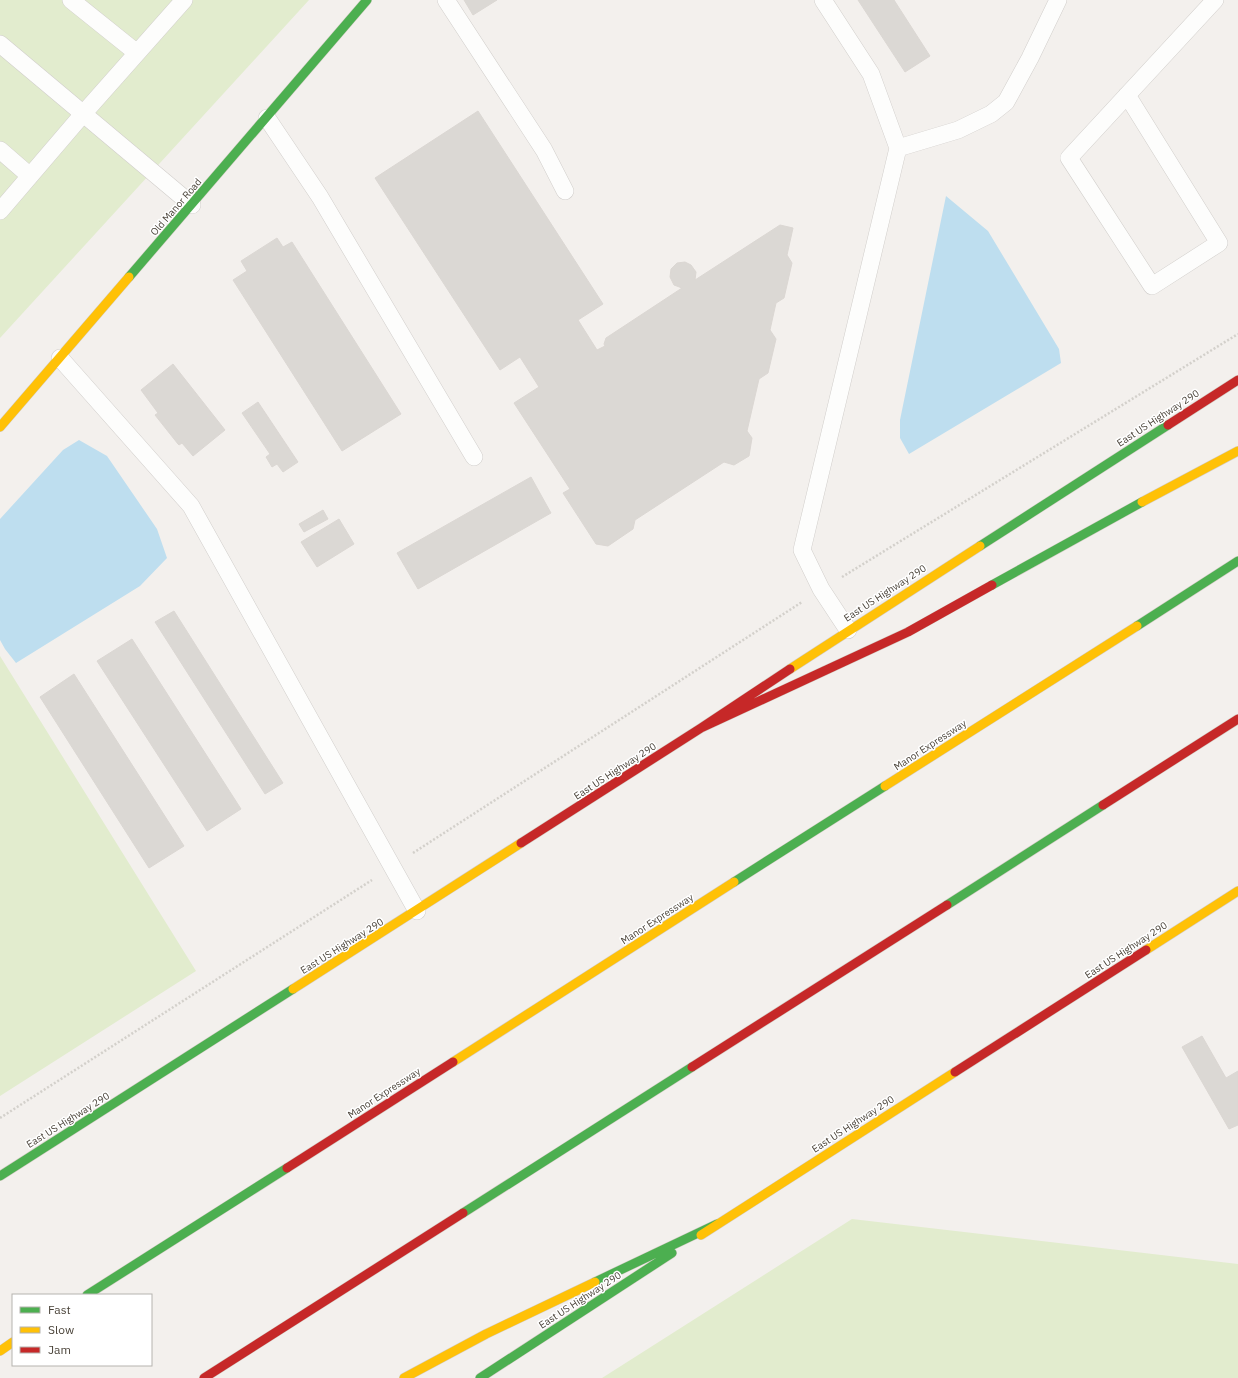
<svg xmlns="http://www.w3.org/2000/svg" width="1238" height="1378" font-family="'IBM Plex Sans',sans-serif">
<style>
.green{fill:#e2ecce}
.water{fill:#bedeef}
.building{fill:#dbd8d4;stroke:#dbd7d3}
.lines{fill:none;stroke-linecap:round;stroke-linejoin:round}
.lane-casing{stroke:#d1cecb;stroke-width:18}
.fast-casing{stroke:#d2ccc4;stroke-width:10}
.slow-casing{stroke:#d2ccc4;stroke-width:10}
.jam-casing{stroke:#d2ccc4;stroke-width:10}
.path{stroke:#d3d0cb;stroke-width:2.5;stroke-dasharray:2 2;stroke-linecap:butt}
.lane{stroke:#fdfdfc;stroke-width:17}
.fast{stroke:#4caf50;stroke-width:9}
.slow{stroke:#ffc107;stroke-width:9}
.jam{stroke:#c62828;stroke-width:9}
.labels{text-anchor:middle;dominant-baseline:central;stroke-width:3;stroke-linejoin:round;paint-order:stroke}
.street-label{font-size:10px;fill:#494238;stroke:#fff}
</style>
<rect width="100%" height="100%" fill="#f3f0ed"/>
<path class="green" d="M 0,0 L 309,0 L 0,338 Z
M 0,656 L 196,971 L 0,1096 Z
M 852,1219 L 1238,1264 L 1238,1378 L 602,1378 Z"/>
<path class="water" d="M 946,196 L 988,231 L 1059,349 L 1061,363 L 909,454 L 900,438 L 900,420 Z
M 79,440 L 107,456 L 157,529 L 167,558 L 140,586 L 16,663 L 5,649 L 0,640 L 0,519 L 63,450 Z"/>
<path class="building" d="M 464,0 L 497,0 L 473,15 Z
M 858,0 L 894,0 L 930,56 L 905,72 Z
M 478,111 L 603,304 L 578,320 L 597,350 L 605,346 L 604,344 L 606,338 L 682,288 L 674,285 L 670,277 L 671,269 L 677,263 L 685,262 L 691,265 L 696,272 L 695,280 L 780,225 L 793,228 L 787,255 L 792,263 L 784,298 L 776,303 L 770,330 L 776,339 L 768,373 L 759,379 L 747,431 L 752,438 L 749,456 L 734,465 L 724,462 L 635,520 L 633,529 L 608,546 L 596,544 L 563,493 L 570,489 L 514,403 L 539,387 L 520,357 L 500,370 L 375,178 Z
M 277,238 L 283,247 L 292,242 L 401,414 L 342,451 L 233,280 L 247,271 L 241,261 Z
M 173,364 L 225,430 L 193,456 L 182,443 L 179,445 L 178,444 L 155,415 L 158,413 L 141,390 Z
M 258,402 L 298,462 L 283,472 L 277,464 L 272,467 L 266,457 L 270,454 L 242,413 Z
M 531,477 L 551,513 L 418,589 L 397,553 Z
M 323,510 L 328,519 L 304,532 L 299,524 Z
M 339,519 L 354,544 L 317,567 L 301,542 Z
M 174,611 L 283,783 L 265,794 L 155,622 Z
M 132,639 L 241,809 L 207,831 L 97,661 Z
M 74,674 L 184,846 L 149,868 L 40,697 Z
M 1202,1036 L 1226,1078 L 1238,1071 L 1238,1125 L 1229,1129 L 1182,1047 Z"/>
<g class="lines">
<defs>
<path id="lane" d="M 71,0 L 137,53
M 446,0 L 544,150 L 565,191
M 823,0 L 871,74 L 898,148 L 802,550 L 821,589 L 848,630
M 0,44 L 192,205
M 1127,95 L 1219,243 L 1152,286 L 1069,158 L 1215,0
M 267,118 L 320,197 L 474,457
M 898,148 L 958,130 L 991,114 L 1006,102 L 1030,58 L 1058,0
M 0,150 L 30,176
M 0,211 L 83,114 L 184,0
M 60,358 L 191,506 L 417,911"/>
<path id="fast" d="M 129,277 L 367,0
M 980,546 L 1168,425
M 992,585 L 1142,502
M 1137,626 L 1238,561
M 734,882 L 885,786
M 947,905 L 1103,805
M 0,1176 L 293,989
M 463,1213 L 692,1067
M 595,1282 L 717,1224
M 87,1295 L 287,1168
M 480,1378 L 672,1253"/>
<path id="slow" d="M 0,427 L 129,277
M 1142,502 L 1238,451
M 790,669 L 980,546
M 885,786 L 1137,626
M 1146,950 L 1238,891
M 293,989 L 521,843
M 453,1062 L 734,882
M 701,1235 L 955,1072
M 0,1351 L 13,1342
M 404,1378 L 486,1334 L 595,1282"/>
<path id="jam" d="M 1168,425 L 1238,380
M 701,728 L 908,632 L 992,585
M 1103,805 L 1238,719
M 521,843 L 701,728 L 790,669
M 692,1067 L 947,905
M 955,1072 L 1146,950
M 287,1168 L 453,1062
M 204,1378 L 463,1213"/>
</defs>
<use href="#lane" class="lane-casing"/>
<use href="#fast" class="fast-casing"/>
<use href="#slow" class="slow-casing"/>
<use href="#jam" class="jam-casing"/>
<path class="path" d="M 842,577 L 1238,334
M 413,853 L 802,602
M 0,1118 L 372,880"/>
<use href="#lane" class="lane"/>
<use href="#fast" class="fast"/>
<use href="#slow" class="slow"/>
<use href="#jam" class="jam"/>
</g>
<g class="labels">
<g class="street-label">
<text transform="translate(176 207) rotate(-49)">Old Manor Road</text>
<text transform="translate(1158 418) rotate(-33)">East US Highway 290</text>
<text transform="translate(885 593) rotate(-33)">East US Highway 290</text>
<text transform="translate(930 745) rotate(-33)">Manor Expressway</text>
<text transform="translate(615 771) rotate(-33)">East US Highway 290</text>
<text transform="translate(657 919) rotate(-33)">Manor Expressway</text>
<text transform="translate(342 946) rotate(-32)">East US Highway 290</text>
<text transform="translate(1126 950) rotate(-33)">East US Highway 290</text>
<text transform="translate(384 1093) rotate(-33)">Manor Expressway</text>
<text transform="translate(68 1120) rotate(-32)">East US Highway 290</text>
<text transform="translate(853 1124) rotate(-33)">East US Highway 290</text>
<text transform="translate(580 1300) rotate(-33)">East US Highway 290</text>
</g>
</g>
<rect x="12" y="1294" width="140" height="72" fill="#ffffff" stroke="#b6b3af"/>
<rect x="20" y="1307" width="20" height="6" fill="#4caf50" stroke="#b6b3af"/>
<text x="48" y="1314" font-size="12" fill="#494238">Fast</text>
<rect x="20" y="1327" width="20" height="6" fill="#ffc107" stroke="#b6b3af"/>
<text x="48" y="1334" font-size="12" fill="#494238">Slow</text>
<rect x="20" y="1347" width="20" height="6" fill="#c62828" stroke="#b6b3af"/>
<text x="48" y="1354" font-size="12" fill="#494238">Jam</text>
</svg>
